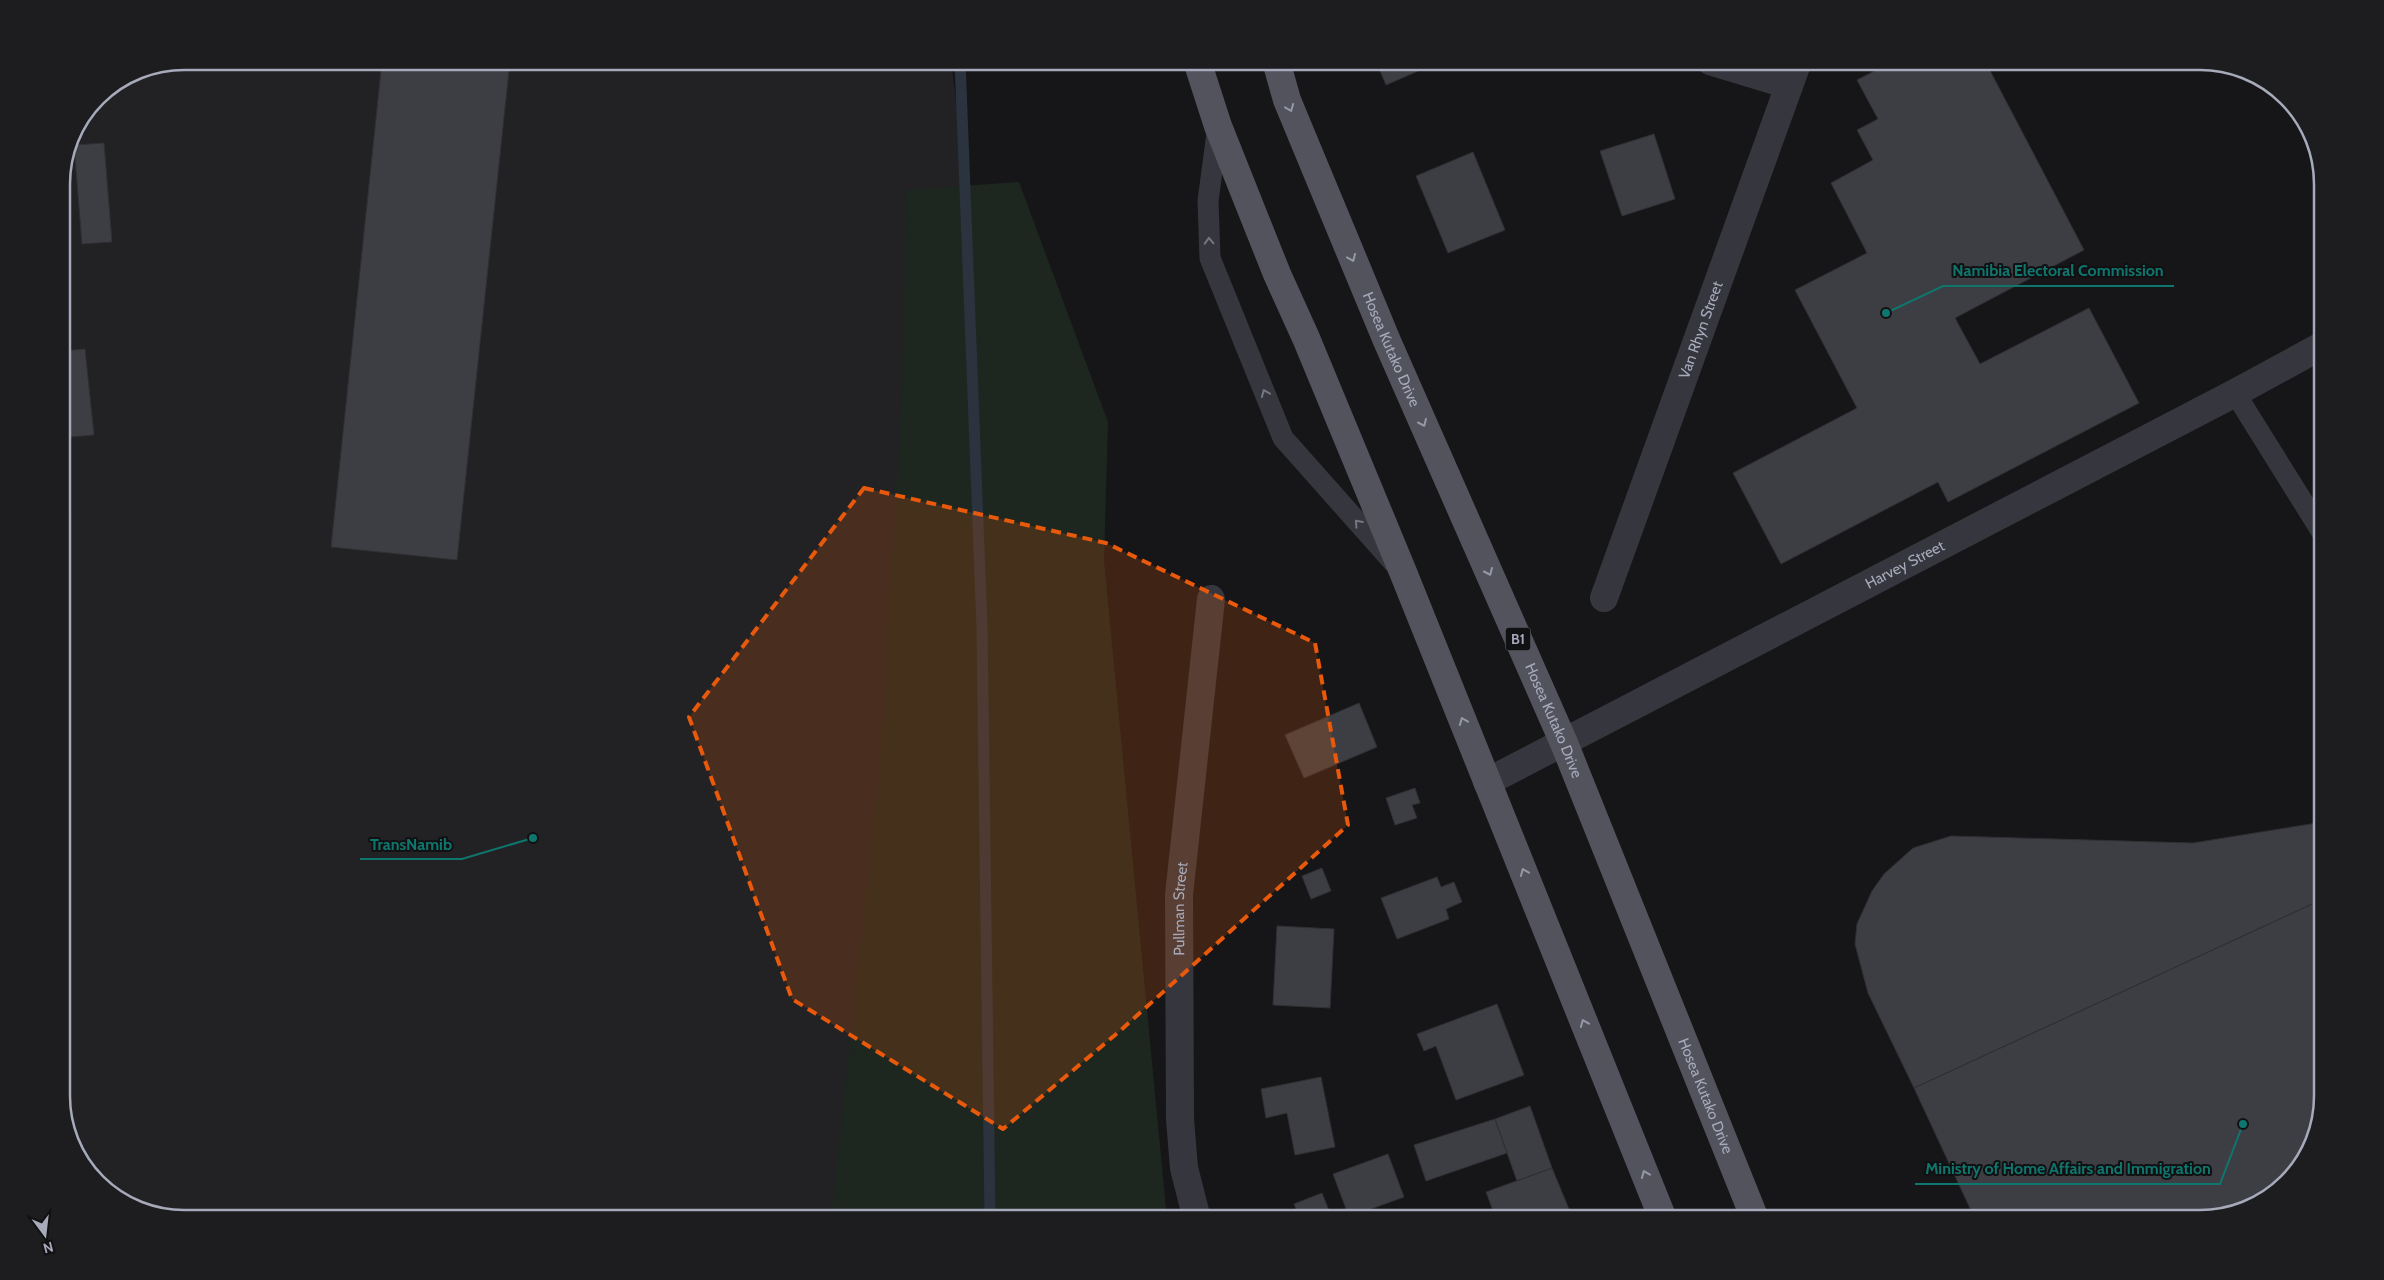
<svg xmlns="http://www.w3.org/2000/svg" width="2384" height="1280" font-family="Cabin,sans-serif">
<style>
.built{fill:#222225}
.green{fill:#1d2720}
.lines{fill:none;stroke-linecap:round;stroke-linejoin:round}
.stream{stroke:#2a333e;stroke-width:11}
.building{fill:#3d3e43;stroke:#303034}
.lane{stroke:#36373e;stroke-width:21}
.street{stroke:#36373e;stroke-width:28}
.primary{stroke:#52535d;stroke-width:28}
.oneway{stroke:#9599a7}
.oneway2{stroke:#747682}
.marked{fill:#e8590c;fill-opacity:0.2;stroke:#e8590c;stroke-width:4;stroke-dasharray:10 6;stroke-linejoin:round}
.labels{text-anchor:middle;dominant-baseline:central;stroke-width:4;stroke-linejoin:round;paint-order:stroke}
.shield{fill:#111113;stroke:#797c88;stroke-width:1}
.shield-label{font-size:14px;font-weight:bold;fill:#a6aaba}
.street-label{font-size:15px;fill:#a6aaba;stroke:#111113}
.rim{fill:none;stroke:#a6aaba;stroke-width:2.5}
.leader{fill:none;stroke:#0f766e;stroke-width:2}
.callout-dot{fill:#0f766e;stroke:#111113;stroke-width:2}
.callout-label{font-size:16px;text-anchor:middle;font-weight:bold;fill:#0f766e;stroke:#111113;stroke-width:4;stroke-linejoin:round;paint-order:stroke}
</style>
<rect width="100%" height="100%" fill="#161618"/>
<path class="built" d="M 184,61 L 951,61 L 1014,572 L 989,1219 L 184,1219 L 129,1206 L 82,1164 L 62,1104 L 61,176 L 71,137 L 97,97 L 137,70 Z"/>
<path class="green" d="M 1019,182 L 1108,422 L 1104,561 L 1167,1219 L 831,1219 L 880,765 L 902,393 L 906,190 Z"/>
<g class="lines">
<path class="stream" d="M 960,61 L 982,626 L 990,1219"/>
</g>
<path class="building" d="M 382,61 L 510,61 L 457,560 L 331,547 Z
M 1376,61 L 1441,61 L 1386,85 Z
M 1894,61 L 1985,61 L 2084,250 L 1955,318 L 1980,364 L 2089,308 L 2139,403 L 1948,502 L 1938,482 L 1781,564 L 1733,473 L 1857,408 L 1795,290 L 1867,253 L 1831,183 L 1873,160 L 1857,130 L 1878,119 L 1857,80 Z
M 1654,134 L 1675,199 L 1622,216 L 1600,151 Z
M 104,143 L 112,242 L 82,244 L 74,145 Z
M 1473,152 L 1505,230 L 1448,253 L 1416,176 Z
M 85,349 L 94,435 L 70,437 L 62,351 Z
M 1359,703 L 1377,747 L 1304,778 L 1285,735 Z
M 1415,788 L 1420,803 L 1412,805 L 1417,818 L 1395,825 L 1386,798 Z
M 2323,822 L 2323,899 L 1914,1088 L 1868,993 L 1855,944 L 1857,924 L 1872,891 L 1884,874 L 1913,848 L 1951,836 L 2193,843 Z
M 1322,868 L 1331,891 L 1311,899 L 1302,876 Z
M 1437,877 L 1441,887 L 1454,882 L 1462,902 L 1446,909 L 1449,919 L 1397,939 L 1381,898 Z
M 2323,899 L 2323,1096 L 2310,1151 L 2268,1198 L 2200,1219 L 1975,1219 L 1914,1088 Z
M 1277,926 L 1334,929 L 1330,1008 L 1273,1005 Z
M 1497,1004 L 1524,1075 L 1456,1100 L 1436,1046 L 1424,1051 L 1417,1034 Z
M 1321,1077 L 1335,1147 L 1295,1155 L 1287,1113 L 1266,1118 L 1261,1089 Z
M 1530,1106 L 1552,1168 L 1517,1181 L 1495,1119 Z
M 1495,1119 L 1507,1153 L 1426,1181 L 1414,1145 Z
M 1388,1154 L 1404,1197 L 1349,1217 L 1333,1174 Z
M 1552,1168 L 1571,1214 L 1558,1219 L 1496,1219 L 1486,1192 Z
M 1322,1193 L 1332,1218 L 1300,1219 L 1294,1204 Z"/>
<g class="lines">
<path class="lane" d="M 1218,126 L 1208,201 L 1210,258 L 1283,438 L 1394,563
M 2235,393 L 2323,534"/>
<g class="street">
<path d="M 1710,61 L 1789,85"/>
<path id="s1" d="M 1604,598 L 1798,61"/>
<path id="s2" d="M 1487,782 L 2235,393 L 2323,345"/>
<path id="s3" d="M 1197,1219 L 1184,1168 L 1180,1119 L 1179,895 L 1211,599"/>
</g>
<g class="primary">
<path d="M 1197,61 L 1218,126 L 1277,274 L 1306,338 L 1403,572 L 1663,1219"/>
<path id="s4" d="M 1276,61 L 1287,100 L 1387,341 L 1564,743 L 1755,1219"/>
</g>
</g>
<defs><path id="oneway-chevron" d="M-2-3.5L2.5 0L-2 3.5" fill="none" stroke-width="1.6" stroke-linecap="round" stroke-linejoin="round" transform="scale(1.25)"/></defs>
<g class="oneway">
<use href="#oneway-chevron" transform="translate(1290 108) rotate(68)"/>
<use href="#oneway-chevron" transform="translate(1352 258) rotate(67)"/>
<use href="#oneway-chevron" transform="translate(1423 423) rotate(66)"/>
<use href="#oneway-chevron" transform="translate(1489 572) rotate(66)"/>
<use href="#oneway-chevron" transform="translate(1463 721) rotate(-112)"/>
<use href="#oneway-chevron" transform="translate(1524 872) rotate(-112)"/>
<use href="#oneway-chevron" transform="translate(1584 1023) rotate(-112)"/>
<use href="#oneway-chevron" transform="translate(1645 1174) rotate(-112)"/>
</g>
<g class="oneway2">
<use href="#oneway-chevron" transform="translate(1209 241) rotate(-92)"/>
<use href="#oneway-chevron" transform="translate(1265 393) rotate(-112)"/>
<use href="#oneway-chevron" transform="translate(1358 523) rotate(-132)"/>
</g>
<path class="marked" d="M 864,488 L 1106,543 L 1315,643 L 1348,825 L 1121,1030 L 1003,1129 L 792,999 L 689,717 Z"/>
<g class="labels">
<rect class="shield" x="1505.5" y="627.5" width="25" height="23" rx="4"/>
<g class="shield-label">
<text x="1518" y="639">B1</text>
</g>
<g class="street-label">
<text stroke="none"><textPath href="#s1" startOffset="285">Van Rhyn Street</textPath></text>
<text stroke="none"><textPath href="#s4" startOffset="311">Hosea Kutako Drive</textPath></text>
<text stroke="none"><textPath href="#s2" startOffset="471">Harvey Street</textPath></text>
<text stroke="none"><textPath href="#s4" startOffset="716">Hosea Kutako Drive</textPath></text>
<text stroke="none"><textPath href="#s3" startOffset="312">Pullman Street</textPath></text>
<text stroke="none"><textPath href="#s4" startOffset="1121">Hosea Kutako Drive</textPath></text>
</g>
</g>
<path d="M0 0H2384V1280H0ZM184 70H2200A114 114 0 0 1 2314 184V1096A114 114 0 0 1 2200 1210H184A114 114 0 0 1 70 1096V184A114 114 0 0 1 184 70Z" fill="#1d1d20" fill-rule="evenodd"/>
<path class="rim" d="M184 70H2200A114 114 0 0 1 2314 184V1096A114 114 0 0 1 2200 1210H184A114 114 0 0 1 70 1096V184A114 114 0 0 1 184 70Z"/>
<path class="leader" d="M1886 313L1943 286H2174M533 838L462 859H360M2243 1124L2220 1184H1915"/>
<g class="callout-dot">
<circle cx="1886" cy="313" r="5"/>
<circle cx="533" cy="838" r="5"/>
<circle cx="2243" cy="1124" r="5"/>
</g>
<g class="callout-label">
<text x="2058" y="276">Namibia Electoral Commission</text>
<text x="411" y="850">TransNamib</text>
<text x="2068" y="1174">Ministry of Home Affairs and Immigration</text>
</g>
<g transform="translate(45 1235) rotate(165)" stroke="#111113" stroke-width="4" paint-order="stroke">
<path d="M0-4L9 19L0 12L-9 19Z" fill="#a6aaba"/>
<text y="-8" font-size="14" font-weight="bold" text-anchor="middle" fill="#a6aaba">N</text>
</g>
</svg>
